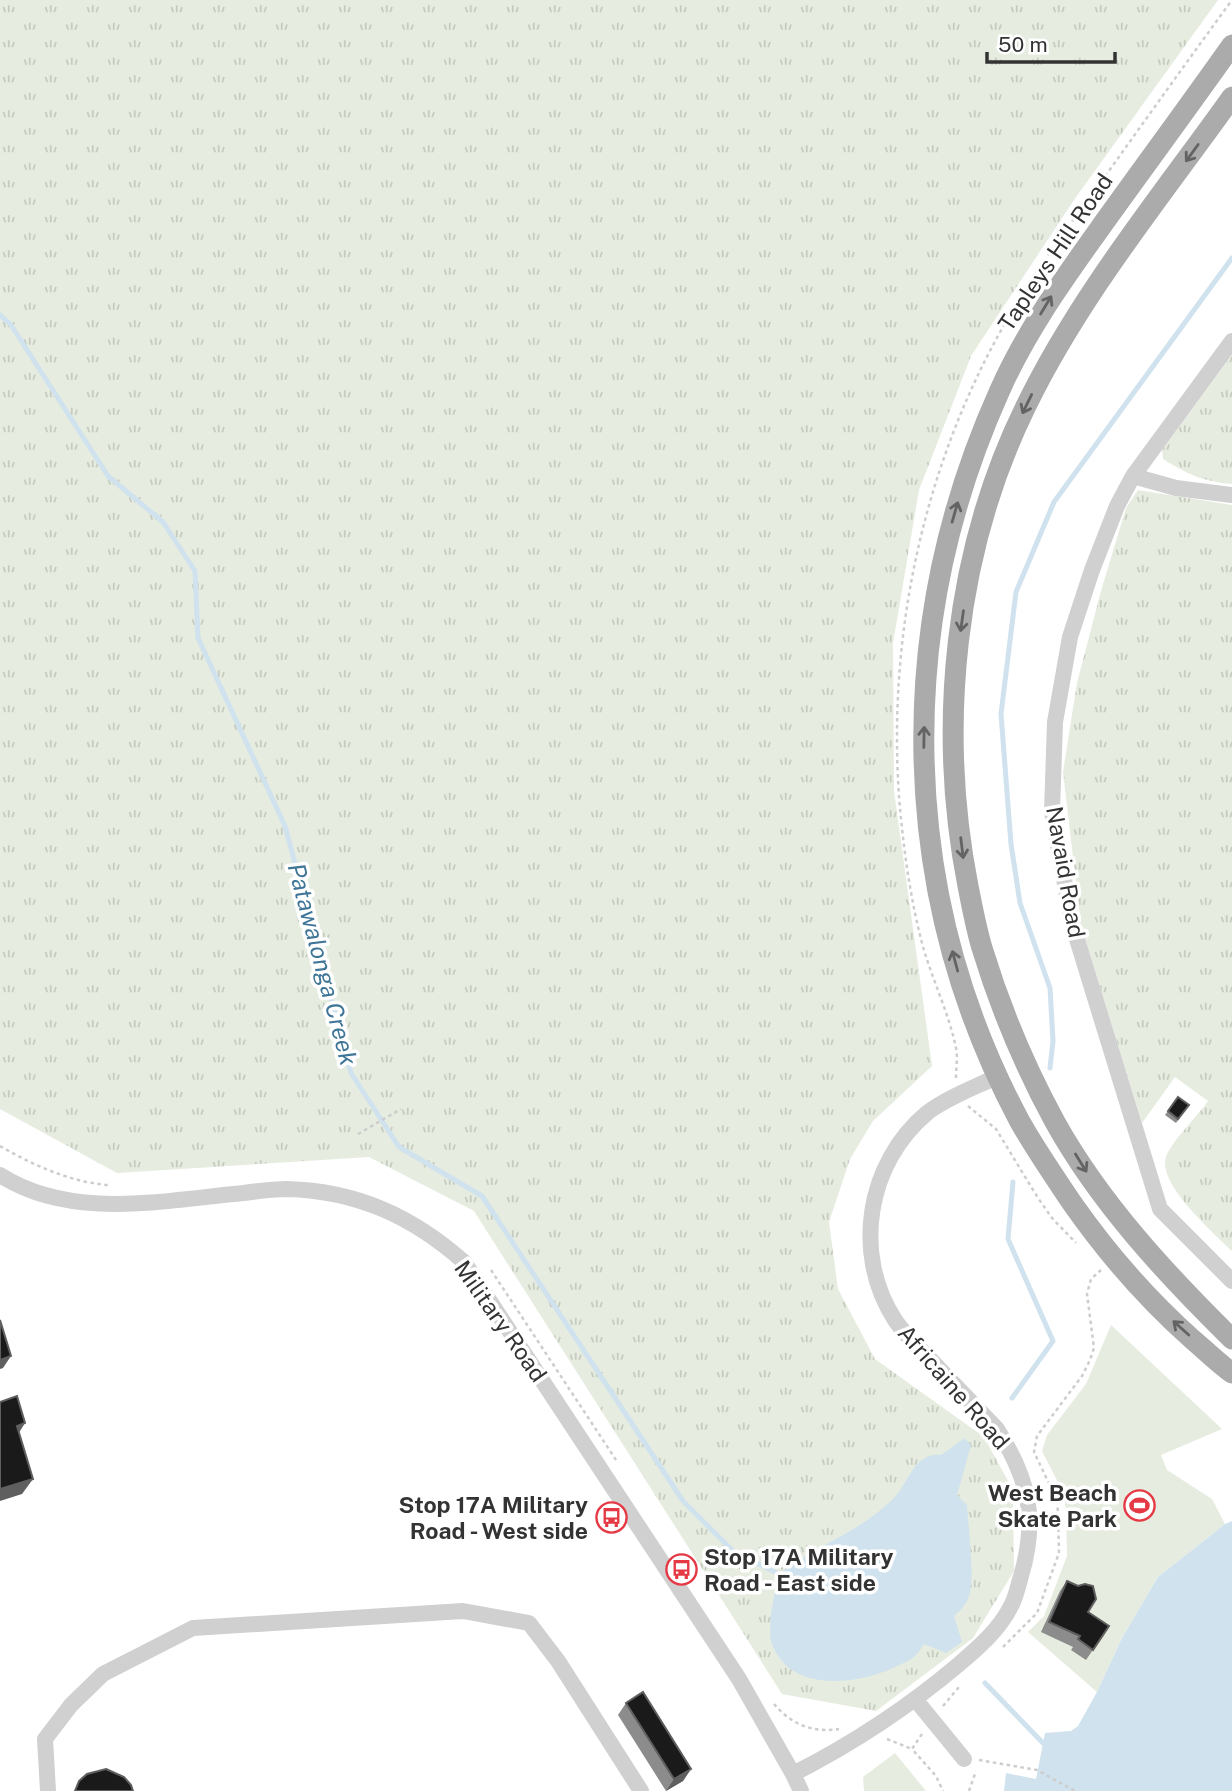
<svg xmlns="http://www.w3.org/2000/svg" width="1232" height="1791" font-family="'Public Sans',sans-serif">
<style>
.grass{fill:url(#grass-tufts)}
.garden{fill:#e6ecdf}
.water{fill:#cfe2ee}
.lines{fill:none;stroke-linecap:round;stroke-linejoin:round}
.stream{stroke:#cfe2ee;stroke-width:5}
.path{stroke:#cdcdcd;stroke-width:2.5;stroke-dasharray:3.5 3.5;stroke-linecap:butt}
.minor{stroke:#d0d0d0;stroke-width:16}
.major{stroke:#ababab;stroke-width:21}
.wall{fill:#8c8c8c}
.shaded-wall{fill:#5f5f5f}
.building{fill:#1a1a1a;stroke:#5f5f5f;stroke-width:2}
.oneway{stroke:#636363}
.labels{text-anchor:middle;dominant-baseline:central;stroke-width:7;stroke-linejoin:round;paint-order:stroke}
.street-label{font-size:23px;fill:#333;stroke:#fff}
.poi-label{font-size:23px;font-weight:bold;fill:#333;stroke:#fff;text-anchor:end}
.water-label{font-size:24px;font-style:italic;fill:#3f7597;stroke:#fff}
</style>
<defs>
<pattern id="grass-tufts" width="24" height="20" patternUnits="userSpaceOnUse" patternTransform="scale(1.75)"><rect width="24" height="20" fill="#e6ecdf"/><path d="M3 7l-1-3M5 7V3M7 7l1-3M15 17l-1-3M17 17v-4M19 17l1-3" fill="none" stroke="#c6cbc0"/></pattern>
</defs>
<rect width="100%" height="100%" fill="#fff"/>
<path class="grass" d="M 0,0 L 1218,0 L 1076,197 L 971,356 L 919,490 L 893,643 L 894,791 L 932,1066 L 873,1121 L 850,1159 L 829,1222 L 838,1289 L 875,1359 L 984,1437 L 1013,1490 L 1014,1571 L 973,1638 L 876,1711 L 782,1694 L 474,1211 L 369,1157 L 117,1173 L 0,1109 Z
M 1232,355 L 1232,484 C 1202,481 1189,475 1163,459 L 1162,450 Z
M 1138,490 L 1232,505 L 1232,1251 C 1214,1233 1157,1184 1166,1157 C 1170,1143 1198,1116 1208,1101 L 1175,1077 L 1142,1123 L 1081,925 L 1063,772 L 1077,683 L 1101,591 L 1126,508 Z"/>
<path class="garden" d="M 1111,1325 L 1222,1429 L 1161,1455 L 1167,1470 L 1212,1499 L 1225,1524 L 1158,1577 L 1122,1638 L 1097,1692 L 1028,1632 L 1044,1616 L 1067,1556 L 1066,1510 L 1063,1492 L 1042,1451 L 1047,1435 L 1086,1384 Z
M 895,1753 L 926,1791 L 864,1791 L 863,1777 Z"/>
<path class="water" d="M 965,1438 L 971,1445 L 957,1495 L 967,1505 C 968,1528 976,1580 968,1599 C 965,1607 959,1611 954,1616 L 962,1642 L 946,1653 L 924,1644 C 921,1648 918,1654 914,1657 C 909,1661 901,1664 895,1667 C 857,1685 790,1693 772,1644 C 766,1627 775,1592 779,1574 C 815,1546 860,1532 893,1499 C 909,1483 914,1452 941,1455 Z
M 1232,1521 L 1232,1791 L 1004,1791 L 1006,1773 L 1036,1779 L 1045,1733 L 1071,1731 L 1078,1726 L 1097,1692 L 1122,1638 L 1158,1577 L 1225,1524 Z"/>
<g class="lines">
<path class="stream" d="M 0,315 L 11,325 L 108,476 L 163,522 L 195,571 L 198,638 L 285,826 L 351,1073 L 399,1147 L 482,1196 L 683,1501 L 733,1551 L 779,1574
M 1050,1068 L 1053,1041 L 1050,988 L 1020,903 L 1011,844 L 1001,714 L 1016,592 L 1054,502 L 1232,258
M 1012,1398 L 1053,1341 L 1008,1239 L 1013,1182
M 985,1683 L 1043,1743"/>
<path class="path" d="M 956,1078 C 956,1068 958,1058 956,1048 C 949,1014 933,981 923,947 C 910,898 903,846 899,796 C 888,637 922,474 999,334 C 1031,275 1072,222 1111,168 C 1151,112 1191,56 1232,0
M 968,1106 L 996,1129 L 1038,1198 L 1052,1218 L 1076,1243
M 358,1134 L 401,1109
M 0,1146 C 33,1165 70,1182 108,1185
M 491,1270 L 618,1463
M 1003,1647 L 1037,1613 L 1059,1553 L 1058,1511 L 1055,1496 L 1034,1452 L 1037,1436 L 1082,1376 L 1090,1360 L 1094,1348 L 1087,1294 L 1091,1279 L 1101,1270
M 774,1704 C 791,1724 812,1733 839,1729
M 943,1706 L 959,1687
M 922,1734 L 912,1749 L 936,1776 L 943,1791
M 887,1739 L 912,1749
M 979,1760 L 1037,1770 L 1075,1791
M 969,1791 L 976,1771"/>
<path class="minor" d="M 1232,341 L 1133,476 L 1117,506 L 1092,570 L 1070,637 L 1055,722 L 1052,812 L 1072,923 L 1160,1209 L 1232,1281
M 1133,476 L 1176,488 L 1232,495
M 0,1175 C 72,1221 165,1200 244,1193 C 258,1191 273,1189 287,1189 C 357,1191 412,1216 464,1262 L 739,1679 L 793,1774 L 801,1791
M 915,1699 L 964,1759
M 793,1774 C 852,1744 907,1708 958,1665 C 978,1648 999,1630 1011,1606 C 1016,1597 1018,1586 1021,1576 C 1038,1519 1029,1479 997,1429 C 975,1406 953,1383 931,1360 C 918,1347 905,1335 895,1320 C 852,1254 867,1163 927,1113 C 946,1098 976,1087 998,1076
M 48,1791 L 45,1739 L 71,1705 L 103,1674 L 193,1628 L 463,1611 L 529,1623 L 558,1661 L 641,1791"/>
<path class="major" d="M 1232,45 C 1191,103 1149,160 1108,217 C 1068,273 1028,327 1000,390 C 894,625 897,891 1019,1120 C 1035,1149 1054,1176 1072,1203 C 1107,1253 1146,1298 1192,1339 C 1205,1350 1218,1363 1232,1373
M 1232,97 C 1160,198 1080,295 1026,406 C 954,552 937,728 968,886 C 972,906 976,928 982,948 C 1000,1007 1025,1067 1055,1122 C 1100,1203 1166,1274 1232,1339"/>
</g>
<path class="wall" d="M 1189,1105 L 1176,1123 L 1165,1115 L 1168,1111 Z
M 1067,1581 L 1088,1612 L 1109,1626 L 1086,1660 L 1071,1650 L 1073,1647 L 1041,1632 L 1060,1591 Z
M 626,1703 L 691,1769 L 683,1781 L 666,1791 L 618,1715 Z"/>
<path class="shaded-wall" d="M 11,1356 L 3,1368 L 0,1369 L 0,1360 Z
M 25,1423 L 15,1439 L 17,1426 Z
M 33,1479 L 22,1494 L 0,1501 L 0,1489 Z
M 691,1769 L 683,1781 L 666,1791 L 674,1779 Z"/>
<path class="building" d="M 1178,1097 L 1189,1105 L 1178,1119 L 1168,1111 Z
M 0,1320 L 11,1356 L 0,1360 Z
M 17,1396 L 25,1423 L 17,1426 L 33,1479 L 0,1489 L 0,1402 Z
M 1067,1581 L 1078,1586 L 1085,1584 L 1093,1586 L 1096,1599 L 1088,1612 L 1109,1626 L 1093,1650 L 1078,1639 L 1080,1636 L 1049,1622 Z
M 643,1692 L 691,1769 L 674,1779 L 626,1703 Z
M 106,1769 L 124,1777 L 131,1785 L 133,1791 L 75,1791 L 79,1781 L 87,1774 Z"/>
<defs><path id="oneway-shaft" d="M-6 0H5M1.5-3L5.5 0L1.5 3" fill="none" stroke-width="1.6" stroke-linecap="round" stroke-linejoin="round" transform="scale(1.75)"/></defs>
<g class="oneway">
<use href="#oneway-shaft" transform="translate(1192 153) rotate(126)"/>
<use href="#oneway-shaft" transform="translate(1046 305) rotate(-59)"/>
<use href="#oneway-shaft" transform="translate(1027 404) rotate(116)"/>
<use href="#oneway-shaft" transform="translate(955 512) rotate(-74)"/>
<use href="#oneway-shaft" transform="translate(962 621) rotate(98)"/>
<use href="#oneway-shaft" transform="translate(924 737) rotate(-89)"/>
<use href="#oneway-shaft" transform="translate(962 848) rotate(83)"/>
<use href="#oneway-shaft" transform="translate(955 961) rotate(-105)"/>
<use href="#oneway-shaft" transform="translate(1081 1163) rotate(58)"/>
<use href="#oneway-shaft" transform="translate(1181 1328) rotate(-138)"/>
</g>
<defs>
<symbol id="stadium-ring" viewBox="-11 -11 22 22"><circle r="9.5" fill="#fff" stroke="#e63946" stroke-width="1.5"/><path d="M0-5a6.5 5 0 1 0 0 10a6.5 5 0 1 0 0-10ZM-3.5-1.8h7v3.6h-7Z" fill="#e63946"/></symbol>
<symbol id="bus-ring" viewBox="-11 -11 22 22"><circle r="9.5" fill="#fff" stroke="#e63946" stroke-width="1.5"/><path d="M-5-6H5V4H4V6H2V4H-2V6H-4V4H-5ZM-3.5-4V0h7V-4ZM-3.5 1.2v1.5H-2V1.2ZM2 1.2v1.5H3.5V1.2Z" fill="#e63946"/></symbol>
</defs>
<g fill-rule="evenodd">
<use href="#stadium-ring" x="1122" y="1488" width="35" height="35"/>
<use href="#bus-ring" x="594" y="1500" width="35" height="35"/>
<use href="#bus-ring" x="664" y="1552" width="35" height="35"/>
</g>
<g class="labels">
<g class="street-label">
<text transform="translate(1055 252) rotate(-56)">Tapleys Hill Road</text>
<text transform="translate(1066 872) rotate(80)">Navaid Road</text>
<text transform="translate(501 1321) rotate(55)">Military Road</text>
<text transform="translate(954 1387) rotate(49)">Africaine Road</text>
</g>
<g class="poi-label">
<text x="1117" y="1492">West Beach<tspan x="1117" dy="26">Skate Park</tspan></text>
<text x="588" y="1504">Stop 17A Military<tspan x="588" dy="26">Road - West side</tspan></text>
<text x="704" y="1556" text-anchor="start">Stop 17A Military<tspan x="704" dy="26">Road - East side</tspan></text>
</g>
<g class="water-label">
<text transform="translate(323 964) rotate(75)">Patawalonga Creek</text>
</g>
</g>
<path d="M987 52v10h128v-10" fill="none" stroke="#333333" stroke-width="3.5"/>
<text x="998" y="52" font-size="21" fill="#333333" stroke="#ffffff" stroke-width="5" paint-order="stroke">50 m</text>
</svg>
